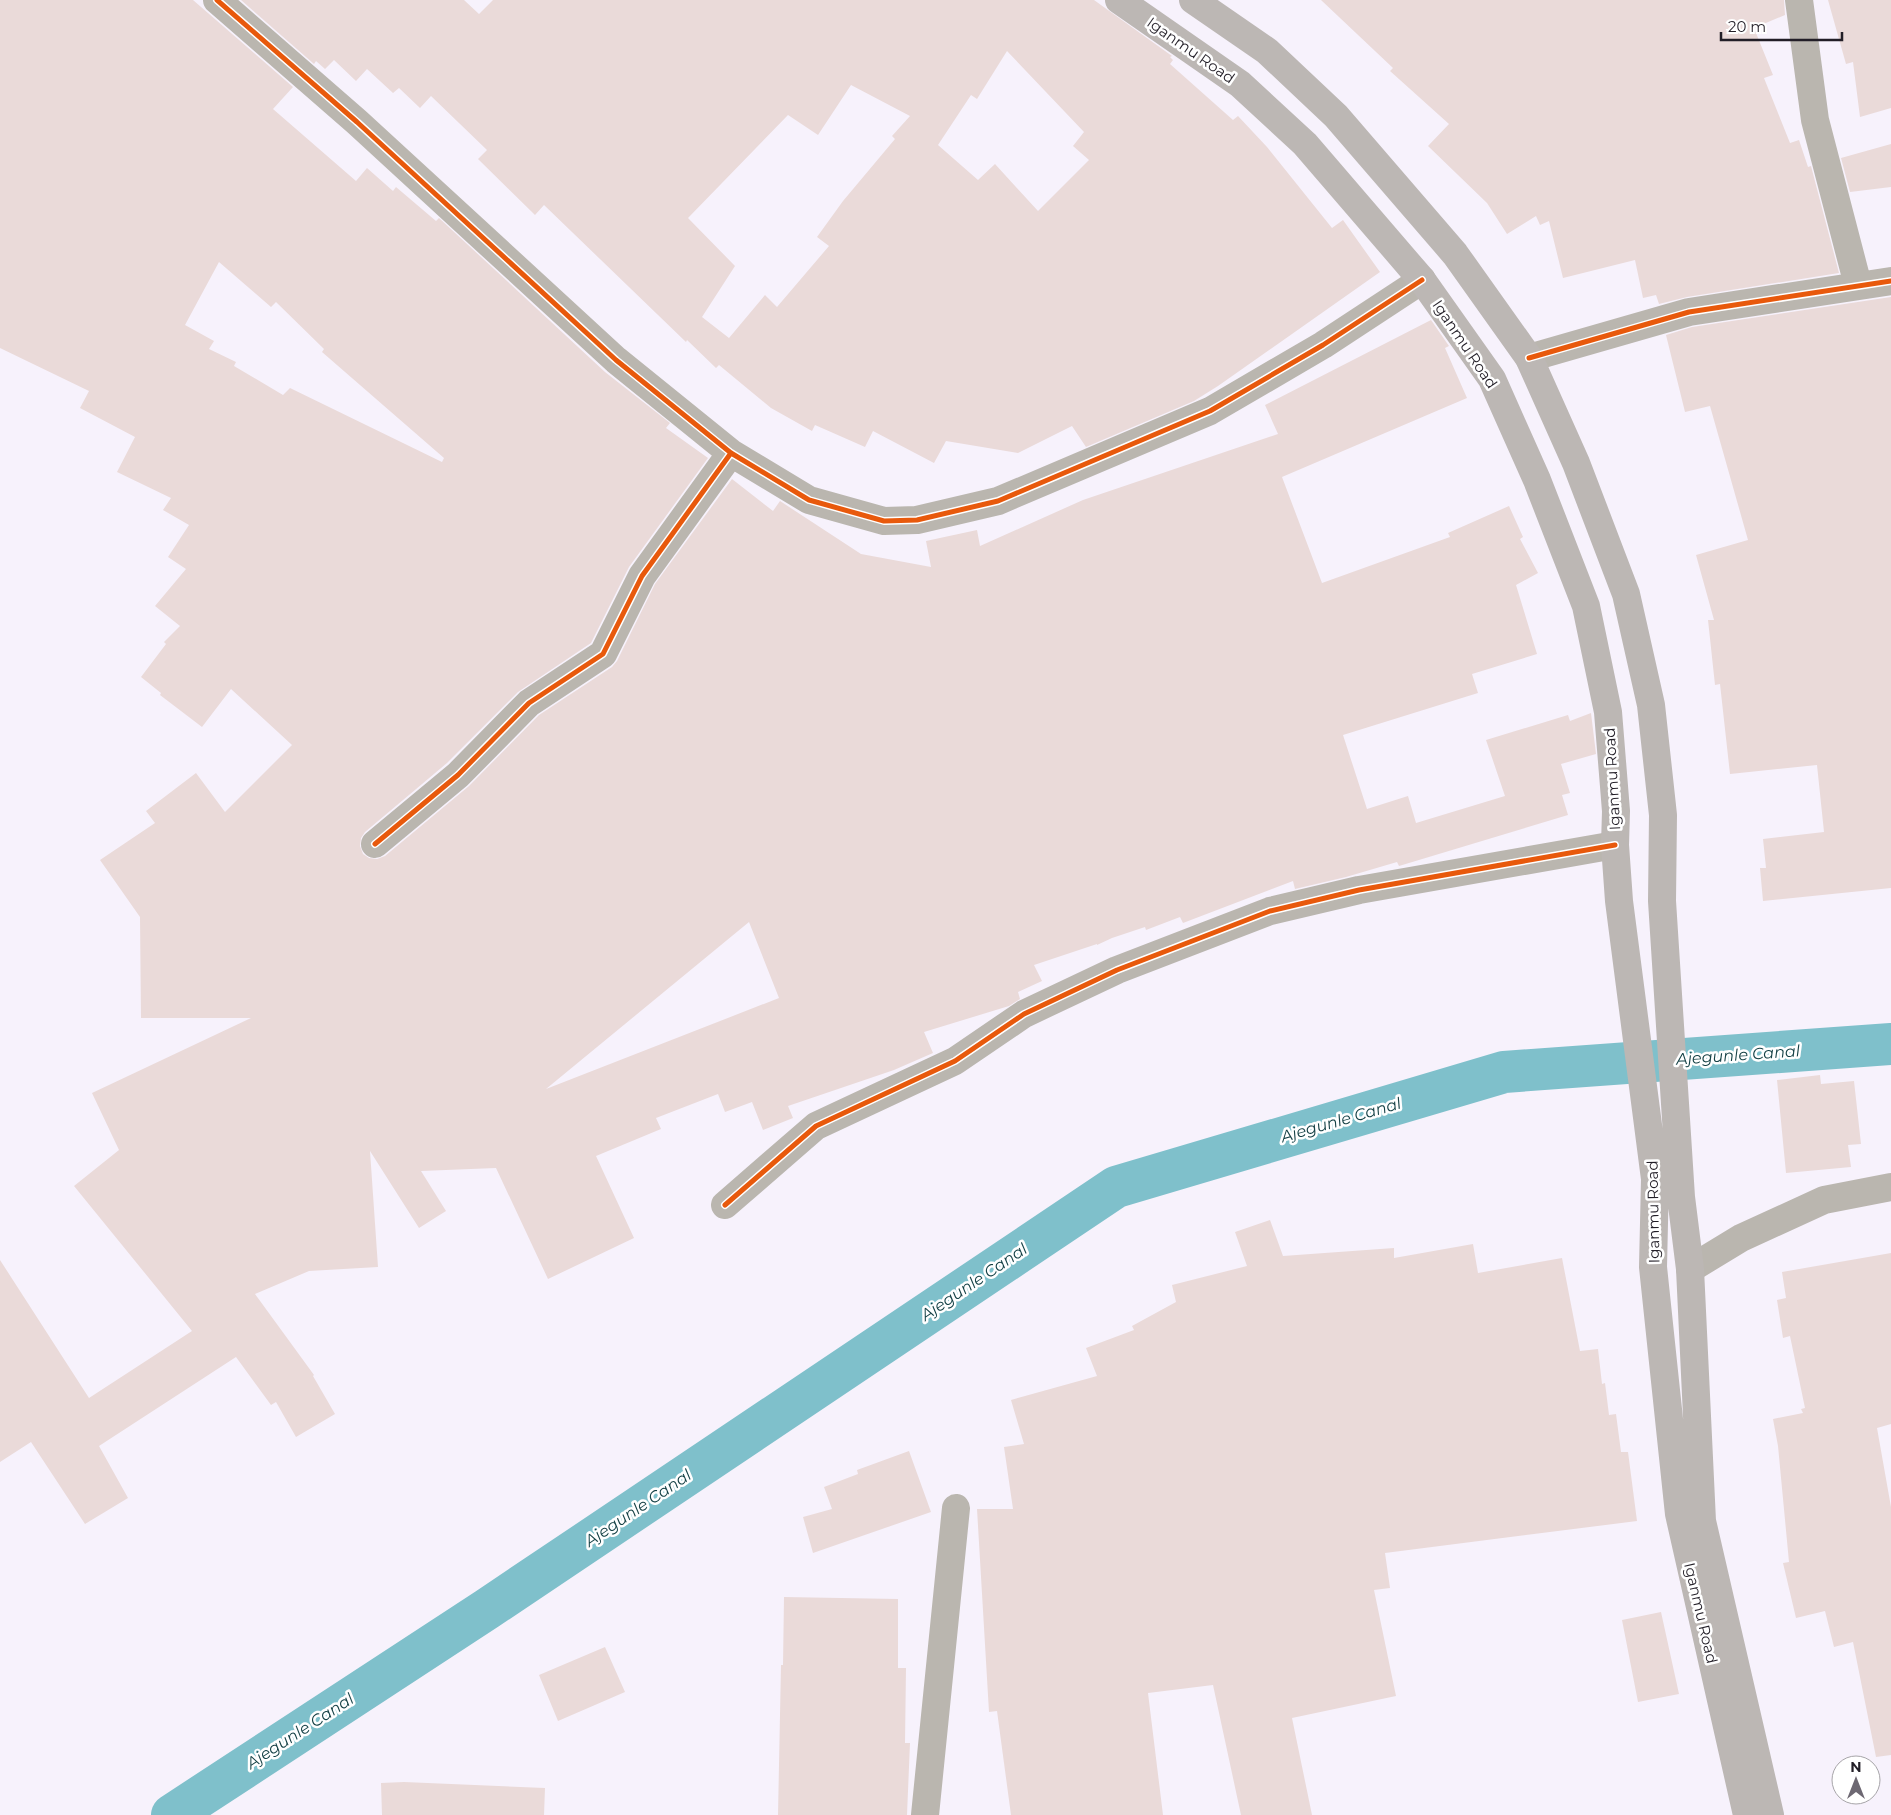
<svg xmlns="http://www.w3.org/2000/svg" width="1891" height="1815" font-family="Montserrat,sans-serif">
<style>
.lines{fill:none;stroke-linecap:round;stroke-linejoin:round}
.canal{stroke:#7fc0cb;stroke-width:42}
.building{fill:#eadad9;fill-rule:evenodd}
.minor{stroke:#bab6af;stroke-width:28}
.major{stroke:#bcb7b4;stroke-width:28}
.cycleway-casing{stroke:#fff;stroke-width:8}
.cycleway{stroke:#e8590c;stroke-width:5}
.labels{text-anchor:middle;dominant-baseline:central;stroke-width:5;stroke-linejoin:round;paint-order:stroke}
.street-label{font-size:15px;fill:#221e27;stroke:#fff}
.water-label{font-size:16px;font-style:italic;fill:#144045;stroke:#fff}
</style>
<rect width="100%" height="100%" fill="#f7f2fc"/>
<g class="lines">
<path class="canal" d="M 172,1815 L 487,1609 L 1116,1187 L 1504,1072 L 1891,1044"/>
</g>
<path class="building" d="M 0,0 L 193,0 L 293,87 L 273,109 L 356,181 L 367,168 L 393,191 L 396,187 L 436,221 L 439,218 L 605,372 L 670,423 L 666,428 L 708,458 L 629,567 L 591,643 L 518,692 L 447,763 L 365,832 L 361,838 L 360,846 L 363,854 L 369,858 L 377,859 L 385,856 L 469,786 L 539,715 L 612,667 L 617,661 L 655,584 L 732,479 L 773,511 L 780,501 L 861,554 L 931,567 L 926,541 L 977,530 L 980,546 L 1083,500 L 1278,434 L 1265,405 L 1431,320 L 1449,346 L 1445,348 L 1467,398 L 1282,477 L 1322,583 L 1450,537 L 1448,533 L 1509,506 L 1523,537 L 1520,539 L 1538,573 L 1516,585 L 1537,654 L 1472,674 L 1478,693 L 1343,735 L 1367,809 L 1408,796 L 1416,823 L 1505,796 L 1486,740 L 1568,715 L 1570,721 L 1591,713 L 1596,754 L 1561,764 L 1570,793 L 1562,795 L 1568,815 L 1399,866 L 1397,862 L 1346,877 L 1295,889 L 1293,881 L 1183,923 L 1180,917 L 1146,930 L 1145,927 L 1112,938 L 1097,945 L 1097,944 L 1034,965 L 1042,981 L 1018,992 L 1020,999 L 1009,1006 L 924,1032 L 933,1053 L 894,1070 L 788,1106 L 793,1118 L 763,1130 L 752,1102 L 725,1112 L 718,1094 L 656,1118 L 661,1129 L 596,1156 L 634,1238 L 548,1279 L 496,1168 L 421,1171 L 446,1211 L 419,1228 L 370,1151 L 378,1267 L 309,1271 L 255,1294 L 314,1375 L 313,1376 L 335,1414 L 296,1437 L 276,1402 L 271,1405 L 236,1357 L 99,1446 L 128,1498 L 85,1524 L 31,1442 L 0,1462 L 0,1260 L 89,1398 L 192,1331 L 74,1186 L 119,1150 L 92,1093 L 251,1018 L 141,1018 L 140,917 L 100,860 L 155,823 L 146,811 L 196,773 L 225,812 L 292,745 L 231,689 L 202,727 L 160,695 L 161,693 L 141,677 L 166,644 L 164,642 L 180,626 L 155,606 L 186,569 L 168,557 L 189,525 L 163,510 L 171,498 L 117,472 L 135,437 L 80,408 L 89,391 L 0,348 ZM 219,262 L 271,307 L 276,302 L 324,349 L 322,352 L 444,458 L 442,462 L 290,388 L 283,395 L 234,366 L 236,362 L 209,349 L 214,341 L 185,325 ZM 749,922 L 779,998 L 546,1089 Z
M 241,0 L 464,0 L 479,14 L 493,0 L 1094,0 L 1172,56 L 1170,57 L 1173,60 L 1170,64 L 1233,120 L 1238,116 L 1267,147 L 1332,228 L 1343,220 L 1380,272 L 1218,386 L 1194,401 L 1086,447 L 1072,426 L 1018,453 L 946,441 L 934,463 L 873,431 L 865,447 L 815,425 L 812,431 L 771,408 L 719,365 L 716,368 L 687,340 L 686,342 L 544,205 L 535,215 L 478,159 L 487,150 L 431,96 L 420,108 L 399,88 L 393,93 L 367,69 L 356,81 L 334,60 L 325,69 L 316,61 L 314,64 ZM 1007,51 L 1084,132 L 1073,146 L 1089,160 L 1038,211 L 995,164 L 978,180 L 938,145 L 971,95 L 977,99 ZM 851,85 L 910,116 L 892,136 L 895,139 L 843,201 L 817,237 L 829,246 L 777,307 L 765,295 L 729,338 L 702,317 L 735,266 L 688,218 L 788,115 L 818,135 Z
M 1321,0 L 1784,0 L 1785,15 L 1754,28 L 1773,75 L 1764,78 L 1790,143 L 1799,140 L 1808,167 L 1811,166 L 1839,273 L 1687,297 L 1659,304 L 1656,295 L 1643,298 L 1635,260 L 1563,278 L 1549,221 L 1540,225 L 1536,216 L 1507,234 L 1487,203 L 1428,146 L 1449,124 L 1390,71 L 1393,68 Z
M 1828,0 L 1891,0 L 1891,108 L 1860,117 L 1853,62 L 1846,64 Z
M 1891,144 L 1891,187 L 1850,192 L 1841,158 Z
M 1891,297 L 1891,888 L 1763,901 L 1760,868 L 1766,868 L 1763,839 L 1824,832 L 1817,765 L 1730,774 L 1720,684 L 1715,685 L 1708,620 L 1714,620 L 1696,555 L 1748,540 L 1710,406 L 1685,412 L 1666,335 L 1692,327 Z
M 1820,1075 L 1821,1084 L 1854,1081 L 1861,1144 L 1848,1145 L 1851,1167 L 1786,1173 L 1777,1080 Z
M 1270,1220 L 1283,1256 L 1394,1248 L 1394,1258 L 1473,1244 L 1478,1273 L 1562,1258 L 1580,1351 L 1598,1349 L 1602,1384 L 1605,1383 L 1609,1415 L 1616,1414 L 1621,1452 L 1628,1452 L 1637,1521 L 1385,1553 L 1390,1588 L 1374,1590 L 1396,1696 L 1292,1718 L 1312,1815 L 1241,1815 L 1213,1685 L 1148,1693 L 1163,1815 L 1011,1815 L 997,1711 L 989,1712 L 977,1509 L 1013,1509 L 1004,1447 L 1024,1444 L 1011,1400 L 1097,1376 L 1086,1348 L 1134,1330 L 1132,1326 L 1176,1302 L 1172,1285 L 1247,1266 L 1235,1232 Z
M 1891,1253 L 1891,1424 L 1877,1428 L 1891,1507 L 1891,1755 L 1876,1757 L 1853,1642 L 1834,1647 L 1825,1611 L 1796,1618 L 1783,1563 L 1789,1562 L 1778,1446 L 1773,1419 L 1803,1413 L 1801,1409 L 1805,1408 L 1790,1336 L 1783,1338 L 1777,1300 L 1786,1298 L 1782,1272 Z
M 909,1451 L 931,1512 L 813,1553 L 803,1517 L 832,1509 L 824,1487 L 858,1474 L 857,1470 Z
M 784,1597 L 898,1599 L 898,1668 L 906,1668 L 905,1743 L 910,1743 L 907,1815 L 778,1815 L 781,1665 L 783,1665 Z
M 1661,1612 L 1679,1694 L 1638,1702 L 1622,1620 Z
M 605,1647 L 625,1692 L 558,1721 L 539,1675 Z
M 404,1782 L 545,1788 L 544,1815 L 382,1815 L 381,1783 Z"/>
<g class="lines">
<path class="minor" d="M 217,0 L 357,122 L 616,360 L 731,453 L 809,500 L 884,521 L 917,520 L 998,501 L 1210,411 L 1323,345 L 1422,280
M 1799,0 L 1815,120 L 1858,285
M 1529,358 L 1689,312 L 1891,281
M 375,844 L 458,775 L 529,703 L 603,654 L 642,576 L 731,453
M 725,1205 L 816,1126 L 955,1061 L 1024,1014 L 1117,970 L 1270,911 L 1359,890 L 1615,845
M 1690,1269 L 1741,1238 L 1824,1200 L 1891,1187
M 925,1815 L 956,1508"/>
<path class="major" d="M 1119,0 L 1240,84 L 1305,144 L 1422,280 L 1492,379 L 1537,480 L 1586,606 L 1608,712 L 1616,811 L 1615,845 L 1619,901 L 1655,1179 L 1653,1267 L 1679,1514 L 1747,1815
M 1193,0 L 1267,51 L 1336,116 L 1455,254 L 1529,358 L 1576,463 L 1626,594 L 1651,705 L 1663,815 L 1662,901 L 1681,1197 L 1690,1269 L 1702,1521 L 1770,1815"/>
<defs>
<path id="cycleway" d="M 217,0 L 357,122 L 616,360 L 731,453 L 809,500 L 884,521 L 917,520 L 998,501 L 1210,411 L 1323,345 L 1422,280
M 1529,358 L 1689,312 L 1891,281
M 375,844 L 458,775 L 529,703 L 603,654 L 642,576 L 731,453
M 725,1205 L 816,1126 L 955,1061 L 1024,1014 L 1117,970 L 1270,911 L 1359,890 L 1615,845"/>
</defs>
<use href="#cycleway" class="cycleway-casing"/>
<use href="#cycleway" class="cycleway"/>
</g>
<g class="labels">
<g class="street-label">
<text transform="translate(1191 50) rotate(35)">Iganmu Road</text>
<text transform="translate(1465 344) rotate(56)">Iganmu Road</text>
<text transform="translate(1612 779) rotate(-93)">Iganmu Road</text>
<text transform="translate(1653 1212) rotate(-91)">Iganmu Road</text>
<text transform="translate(1701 1613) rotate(77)">Iganmu Road</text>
</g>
<g class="water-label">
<text transform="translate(1738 1055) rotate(-4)">Ajegunle Canal</text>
<text transform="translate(1341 1120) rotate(-16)">Ajegunle Canal</text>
<text transform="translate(974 1282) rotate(-34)">Ajegunle Canal</text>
<text transform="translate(638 1508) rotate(-34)">Ajegunle Canal</text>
<text transform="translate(300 1731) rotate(-33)">Ajegunle Canal</text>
</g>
</g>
<g transform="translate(1856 1780)"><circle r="24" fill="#ffffff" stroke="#a7a5a9"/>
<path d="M0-4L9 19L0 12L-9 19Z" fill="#6d6872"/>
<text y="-8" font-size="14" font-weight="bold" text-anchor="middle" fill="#221e27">N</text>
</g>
<path d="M1721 32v8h121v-8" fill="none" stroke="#221e27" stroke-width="2.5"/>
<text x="1728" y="32" font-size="15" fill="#221e27" stroke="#ffffff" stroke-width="4" paint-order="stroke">20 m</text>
</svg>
